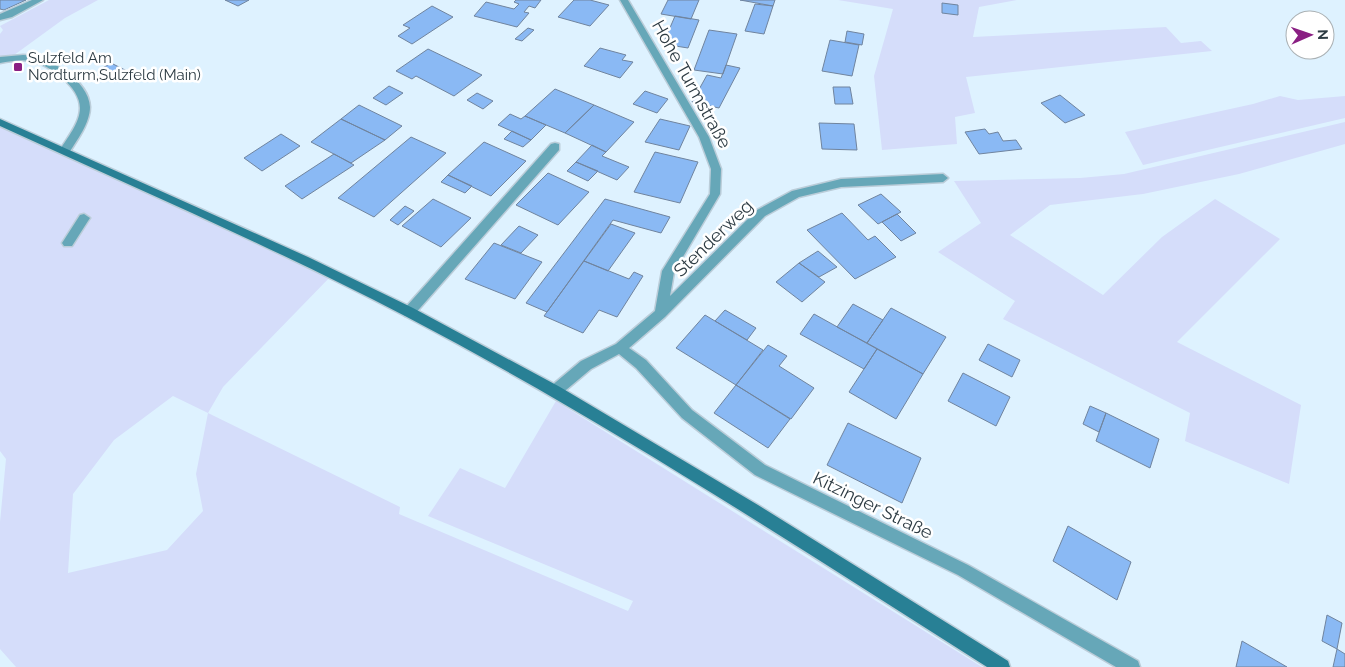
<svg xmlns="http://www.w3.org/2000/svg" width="1345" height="667" font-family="Raleway,sans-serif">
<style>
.green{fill:#d5ddfa;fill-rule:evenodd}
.building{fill:#8ab9f4;stroke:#70849e}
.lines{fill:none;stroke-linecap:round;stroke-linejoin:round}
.lane-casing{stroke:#bbcdd9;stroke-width:3}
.street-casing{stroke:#bbcdd9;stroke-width:3}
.secondary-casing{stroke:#bbcdd9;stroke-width:3}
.lane{fill:#66a7b8;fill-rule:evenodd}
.street{fill:#66a7b8;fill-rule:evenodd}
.secondary{fill:#288095;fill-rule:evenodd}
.poi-dot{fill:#8a1f83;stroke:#fff;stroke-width:2}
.labels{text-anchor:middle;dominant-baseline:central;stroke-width:5;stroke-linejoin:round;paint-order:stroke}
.far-poi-label{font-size:15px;fill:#2d3b43;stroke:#fff;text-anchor:start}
.street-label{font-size:18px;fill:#2d3b43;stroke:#fff}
</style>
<rect width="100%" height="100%" fill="#def2ff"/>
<path class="green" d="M 49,0 L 98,0 L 65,18 L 10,58 L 0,60 L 0,34 L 3,30 L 0,26 Z
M 838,0 L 1017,0 L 979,7 L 973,37 L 1166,27 L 1181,43 L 1201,41 L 1212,51 L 966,77 L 975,113 L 955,117 L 957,144 L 882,150 L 874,76 L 893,9 Z
M 1280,96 L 1298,100 L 1345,96 L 1345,118 L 1143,165 L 1125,132 L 1253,104 Z
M 0,122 L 333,274 L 223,387 L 208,413 L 400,507 L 399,514 L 628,611 L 633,601 L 428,516 L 460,468 L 505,488 L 556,401 L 982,667 L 16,667 L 0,649 L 0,522 L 6,459 L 0,451 ZM 173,396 L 208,413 L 196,474 L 203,511 L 167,550 L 68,573 L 73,494 L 114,440 Z
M 1345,122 L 1345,144 L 1239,174 L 1143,194 L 1050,205 L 1010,235 L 1103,295 L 1162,237 L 1215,199 L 1280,239 L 1177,342 L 1301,405 L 1289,484 L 1185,441 L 1190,413 L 1003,319 L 1015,301 L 938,252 L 981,223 L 954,181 L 1080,178 L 1124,174 Z"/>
<path class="building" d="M 0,0 L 26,0 L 4,10 L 0,9 Z
M 225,0 L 249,0 L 238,6 Z
M 516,0 L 541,0 L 535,8 L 529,6 L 524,12 L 529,13 L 517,27 L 474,16 L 486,2 L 514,9 L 519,4 L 514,2 Z
M 574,0 L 590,0 L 609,5 L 590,26 L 558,17 Z
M 668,0 L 699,0 L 691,19 L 661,14 Z
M 740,0 L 775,0 L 773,6 Z
M 942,3 L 958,5 L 958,15 L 942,13 Z
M 755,4 L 773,6 L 764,34 L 745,31 Z
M 432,6 L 453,17 L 412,44 L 398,36 L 410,28 L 403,25 Z
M 675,16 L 699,20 L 688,48 L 663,44 Z
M 528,28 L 534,30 L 522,41 L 515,39 Z
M 709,30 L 737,34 L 723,74 L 694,70 Z
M 847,31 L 864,34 L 862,45 L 845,42 Z
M 830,40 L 859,45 L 852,76 L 822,71 Z
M 600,48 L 626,55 L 622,60 L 633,62 L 620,78 L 584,66 Z
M 675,48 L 681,58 L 674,60 L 668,50 Z
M 428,49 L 482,75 L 454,96 L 416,76 L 412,79 L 396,71 Z
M 111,63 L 127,71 L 116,78 L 99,70 Z
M 726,65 L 740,68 L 719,108 L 692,102 L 707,75 L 721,78 Z
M 389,86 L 403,93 L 386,105 L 373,98 Z
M 833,87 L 850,87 L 853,104 L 835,104 Z
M 555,89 L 594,105 L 565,133 L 525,116 Z
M 645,91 L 668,99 L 657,113 L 633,104 Z
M 477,93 L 493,101 L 483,109 L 467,100 Z
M 1060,95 L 1085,115 L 1065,123 L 1041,103 Z
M 359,105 L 402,126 L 385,140 L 341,119 Z
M 594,105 L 634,122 L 606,152 L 565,133 Z
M 510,114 L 521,119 L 525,116 L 546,125 L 531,140 L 498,125 Z
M 341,119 L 385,140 L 351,163 L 311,142 Z
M 660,119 L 690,126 L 679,150 L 645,142 Z
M 819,123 L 854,124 L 857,150 L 822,149 Z
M 985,129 L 989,134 L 998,132 L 1003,141 L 1016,140 L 1022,149 L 979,154 L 965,132 Z
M 512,131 L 531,140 L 523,147 L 504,139 Z
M 281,134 L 300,146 L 262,171 L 244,158 Z
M 411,137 L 446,153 L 374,217 L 338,198 Z
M 484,142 L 526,161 L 491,196 L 448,175 Z
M 592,145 L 606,152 L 602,156 L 629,167 L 617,180 L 576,162 Z
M 655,152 L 698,162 L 680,203 L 634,192 Z
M 334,154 L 354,165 L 302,199 L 285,186 Z
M 576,162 L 598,171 L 588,181 L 567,171 Z
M 548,173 L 589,192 L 558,225 L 516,205 Z
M 448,175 L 472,186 L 465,193 L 441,182 Z
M 881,194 L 901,212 L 878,224 L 858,205 Z
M 433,199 L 471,218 L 441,247 L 402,226 Z
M 605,199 L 670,217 L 661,233 L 613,220 L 547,312 L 526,303 Z
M 405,206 L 414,211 L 398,225 L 390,220 Z
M 842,213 L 868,240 L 875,236 L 896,257 L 855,279 L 807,230 Z
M 897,214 L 916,233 L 901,241 L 882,222 Z
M 611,224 L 635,233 L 608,271 L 584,261 Z
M 519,226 L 538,235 L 521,253 L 501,245 Z
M 494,243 L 542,262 L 515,299 L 465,279 Z
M 818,251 L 837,267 L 819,277 L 799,263 Z
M 584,261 L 629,279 L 634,272 L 643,276 L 617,317 L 599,310 L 583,333 L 544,316 Z
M 799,263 L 825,282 L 802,302 L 776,282 Z
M 853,304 L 883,320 L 867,343 L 837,327 Z
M 891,308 L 946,337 L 923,374 L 867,343 Z
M 725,310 L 756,328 L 747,340 L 715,321 Z
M 814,314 L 877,349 L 864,369 L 800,334 Z
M 705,315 L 763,350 L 736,385 L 676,348 Z
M 988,344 L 1020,360 L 1012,377 L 979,360 Z
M 768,345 L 787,356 L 779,366 L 814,388 L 791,419 L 736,385 Z
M 877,349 L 923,374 L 896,419 L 849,392 Z
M 963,373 L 1010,397 L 996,426 L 948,401 Z
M 736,385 L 790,419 L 768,448 L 714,413 Z
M 1090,406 L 1106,413 L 1099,432 L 1083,424 Z
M 1106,413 L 1159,439 L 1150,468 L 1096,441 Z
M 848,423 L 921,458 L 902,503 L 827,465 Z
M 1068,526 L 1131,562 L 1117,600 L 1053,561 Z
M 1327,615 L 1342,623 L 1337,649 L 1322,641 Z
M 1242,641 L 1287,667 L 1236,667 Z
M 1337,649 L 1345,654 L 1345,667 L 1333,667 Z"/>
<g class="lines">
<defs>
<path id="lane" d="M 32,0 L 43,0 L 12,17 L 0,20 L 0,14 Z
M 23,55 C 47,55 89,80 90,107 C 90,123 77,140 69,153 L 61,153 L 60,150 C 67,138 80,123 80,108 C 80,87 50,65 31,61 C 21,59 10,61 0,63 L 0,57 Z
M 555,143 L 559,144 L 559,150 L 413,316 L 405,316 L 403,312 L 405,308 L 551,144 Z
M 84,214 L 90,218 L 88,221 L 72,246 L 64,246 L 62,243 L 64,240 L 80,215 Z"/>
<path id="street" d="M 620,0 L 628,0 L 709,137 L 721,169 L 720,194 L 674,272 L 670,296 L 757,210 L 792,191 L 841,179 L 943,174 L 948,178 L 943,182 L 841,187 L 799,197 L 765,216 L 665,317 L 629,348 L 646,360 L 692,410 L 765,465 L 968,565 L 1138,661 L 1140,667 L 1116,667 L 958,575 L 755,475 L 682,418 L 636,368 L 619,354 L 591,369 L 560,395 L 555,397 L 550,395 L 548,391 L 550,387 L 581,361 L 616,344 L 655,311 L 662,271 L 710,194 L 711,169 L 699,137 Z"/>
<path id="secondary" d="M 0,119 L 308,257 L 413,308 L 560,387 L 758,505 L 1008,661 L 1010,667 L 987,667 C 796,546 606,421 405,316 C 273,247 135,188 0,126 Z"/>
</defs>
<use href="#lane" class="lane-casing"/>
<use href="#street" class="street-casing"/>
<use href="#secondary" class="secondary-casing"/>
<use href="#lane" class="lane"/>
<use href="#street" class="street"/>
<use href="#secondary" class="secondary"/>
</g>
<rect class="poi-dot" x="13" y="62" width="10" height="10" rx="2.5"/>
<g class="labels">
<g class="far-poi-label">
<text x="28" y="58">Sulzfeld Am<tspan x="28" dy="17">Nordturm,Sulzfeld (Main)</tspan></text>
</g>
<g class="street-label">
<text transform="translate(692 84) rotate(61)">Hohe Turmstraße</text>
<text transform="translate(713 238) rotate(-44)">Stenderweg</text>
<text transform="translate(873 505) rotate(26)">Kitzinger Straße</text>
</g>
</g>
<g transform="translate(1310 35) rotate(88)"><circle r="24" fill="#ffffff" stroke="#abb1b4"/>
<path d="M0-4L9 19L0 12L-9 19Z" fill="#8a1f83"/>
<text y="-8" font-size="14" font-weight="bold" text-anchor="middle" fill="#2d3b43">N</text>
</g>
</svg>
